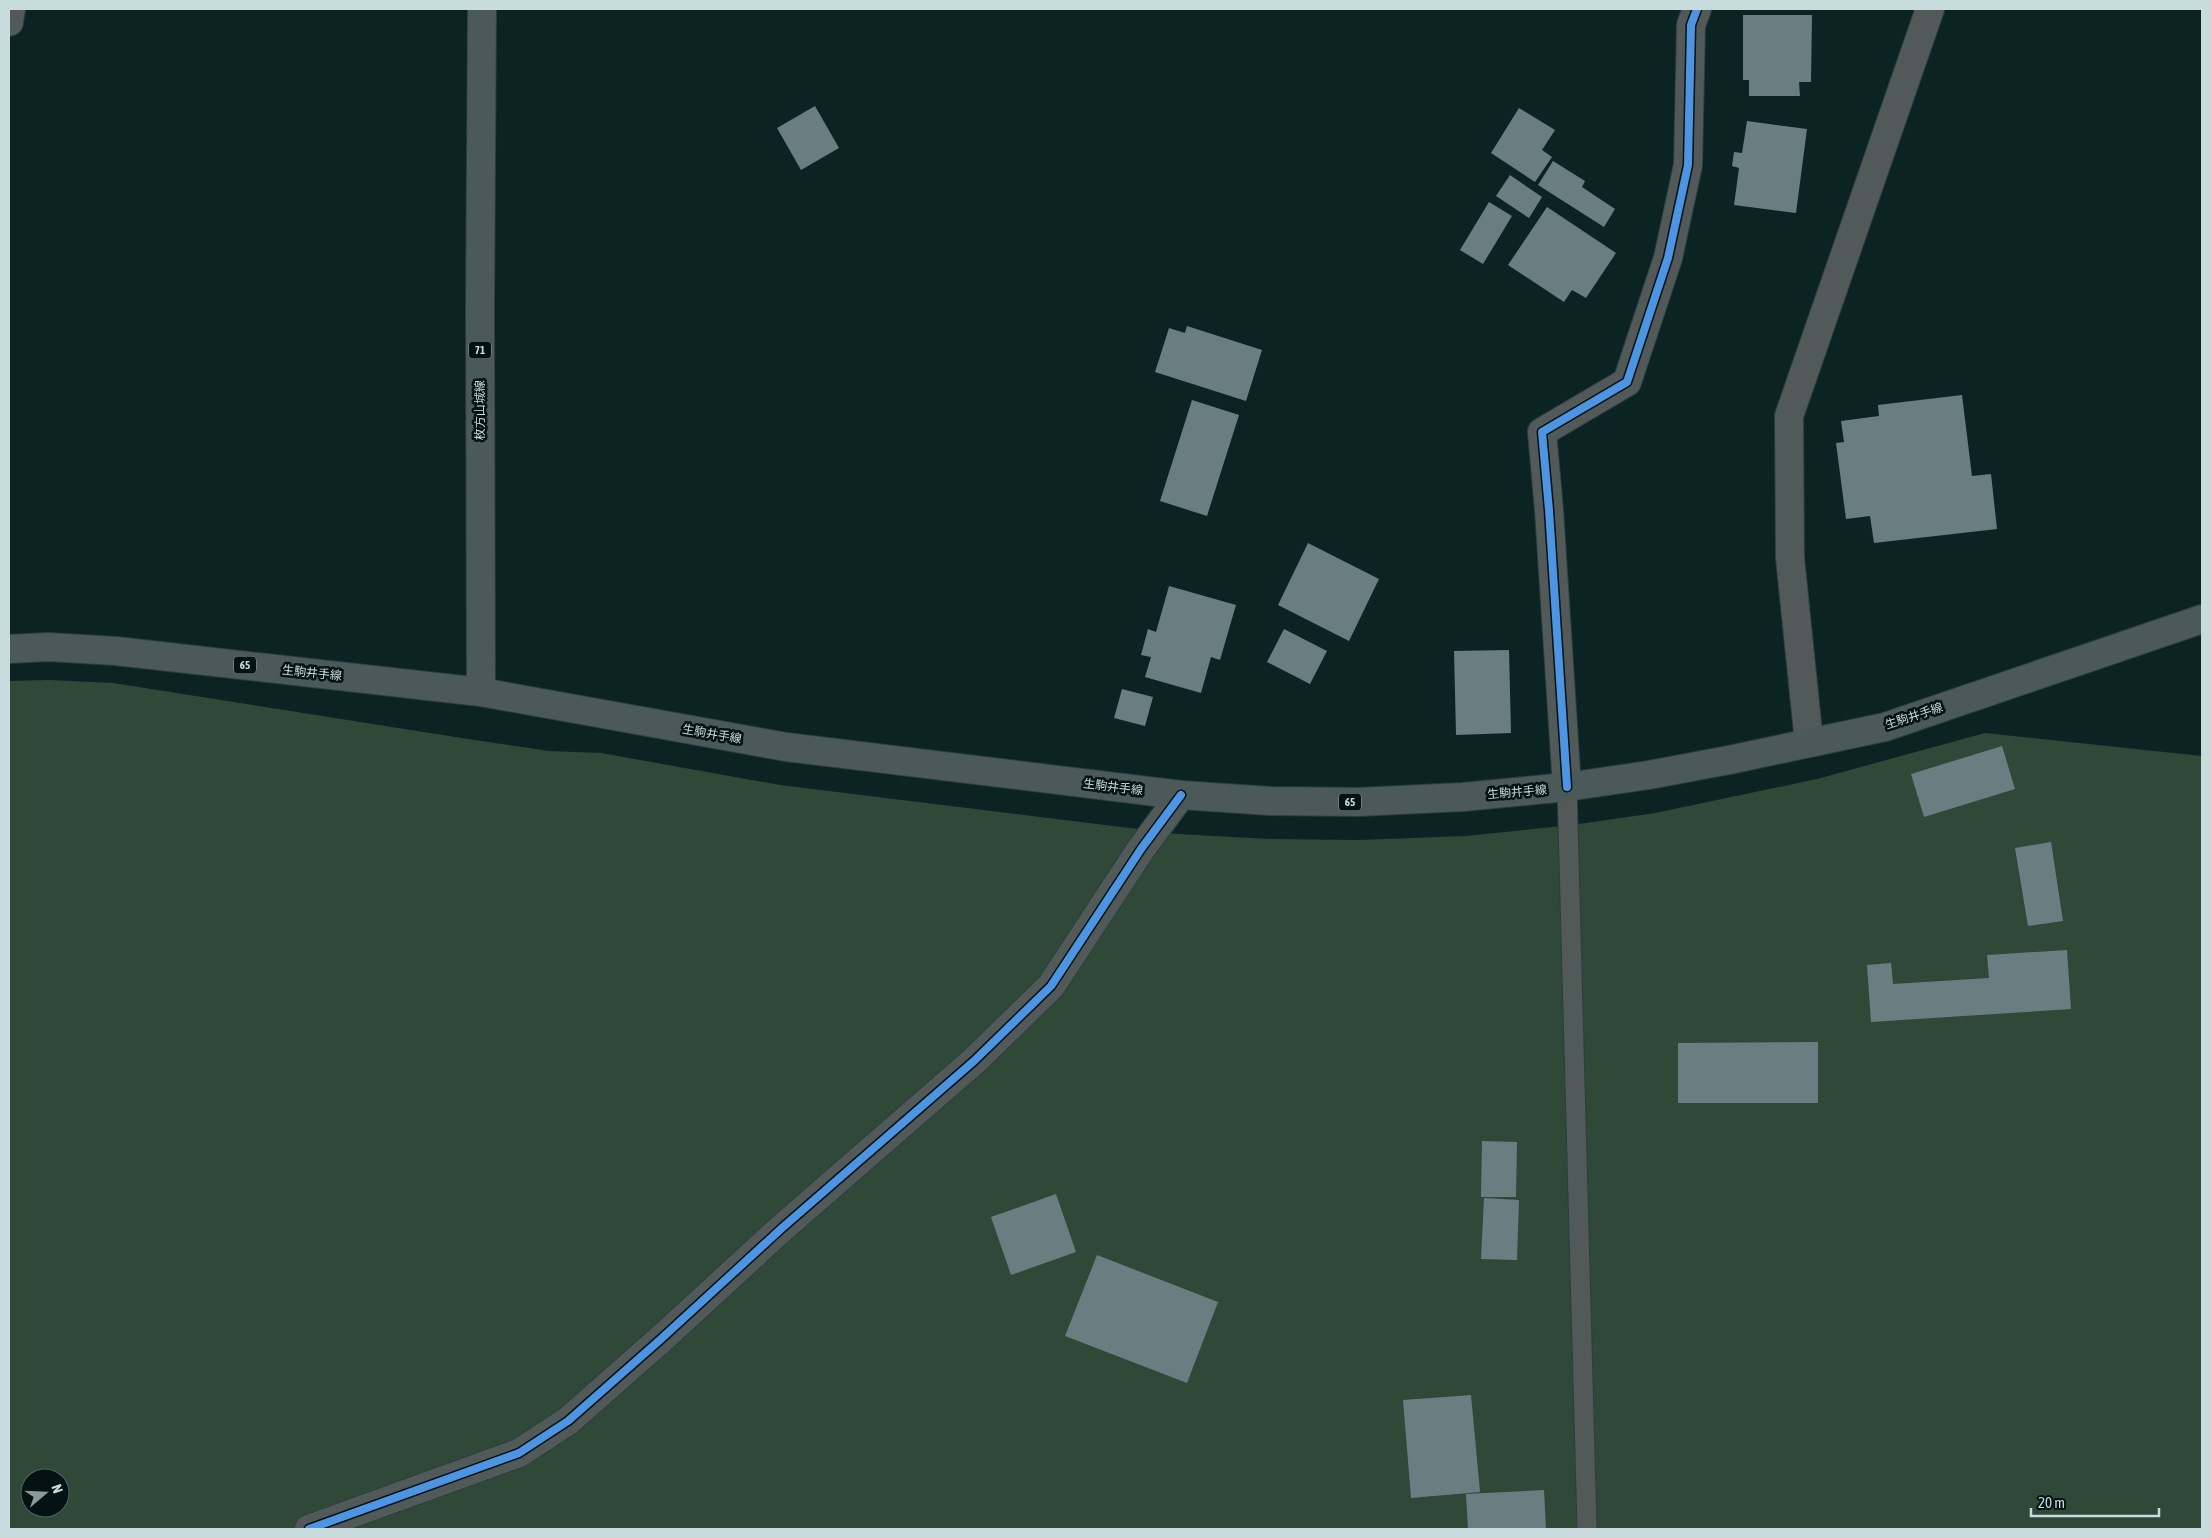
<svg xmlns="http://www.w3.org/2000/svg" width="2211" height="1538" font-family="'Asap Condensed','Noto Sans JP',sans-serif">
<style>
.green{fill:#2f4838;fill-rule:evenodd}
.building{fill:#6a7e82}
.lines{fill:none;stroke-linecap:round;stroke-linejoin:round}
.lane-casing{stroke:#2c3f40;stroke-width:21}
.street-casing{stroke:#2c3f40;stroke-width:30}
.primary-casing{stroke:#2c3f40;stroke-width:30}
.lane{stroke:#515a59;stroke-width:19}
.street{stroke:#515a59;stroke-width:28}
.primary{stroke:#4b5a58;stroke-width:28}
.cycleway-casing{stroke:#041213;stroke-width:11}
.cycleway{stroke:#4d94e3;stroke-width:8}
.labels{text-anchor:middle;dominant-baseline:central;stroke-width:5;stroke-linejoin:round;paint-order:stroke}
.shield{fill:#041213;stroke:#8d9fa0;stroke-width:1}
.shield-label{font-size:11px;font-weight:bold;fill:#c8dcdd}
.street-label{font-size:12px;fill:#c8dcdd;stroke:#041213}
</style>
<rect width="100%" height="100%" fill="#0c2324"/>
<path class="green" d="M 48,680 L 113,683 L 468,739 L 549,751 L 601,753 L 780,785 L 1178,834 L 1268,839 L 1359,840 L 1466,836 L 1572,825 L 1655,813 L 1817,779 L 1985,733 L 2202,756 L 2202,1529 L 9,1529 L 9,681 ZM 30,1478 L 60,1478 L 60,1508 L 30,1508 Z"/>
<path class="building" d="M 1743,15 L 1812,15 L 1811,82 L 1799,82 L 1800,96 L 1749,96 L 1749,80 L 1743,80 Z
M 815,106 L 839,148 L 801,170 L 777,128 Z
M 1519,108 L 1555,130 L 1542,150 L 1552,157 L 1535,182 L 1491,153 Z
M 1747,121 L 1807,129 L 1796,213 L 1734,205 L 1739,168 L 1732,166 L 1734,152 L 1742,153 Z
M 1553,161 L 1585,181 L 1582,187 L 1615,209 L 1604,227 L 1538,185 Z
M 1510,175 L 1542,197 L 1529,218 L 1496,196 Z
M 1489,202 L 1512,216 L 1483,264 L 1460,250 Z
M 1547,207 L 1616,253 L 1586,298 L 1572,290 L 1564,302 L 1508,265 Z
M 1187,326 L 1262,350 L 1246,401 L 1155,372 L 1169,328 L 1185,333 Z
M 1962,395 L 1972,476 L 1991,474 L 1997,529 L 1874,543 L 1870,516 L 1846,519 L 1836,443 L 1844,442 L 1841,421 L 1879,416 L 1878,405 Z
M 1192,400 L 1239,415 L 1207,516 L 1160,501 Z
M 1308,543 L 1379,579 L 1349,641 L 1278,605 Z
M 1169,586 L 1236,605 L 1220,660 L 1211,657 L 1201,693 L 1145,677 L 1151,657 L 1141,655 L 1148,629 L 1156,632 Z
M 1284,629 L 1327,651 L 1310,684 L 1267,662 Z
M 1509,650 L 1511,733 L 1456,735 L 1454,651 Z
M 1122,689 L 1153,697 L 1145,726 L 1114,718 Z
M 2002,746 L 2015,789 L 1924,817 L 1911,774 Z
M 2051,842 L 2063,921 L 2028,926 L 2015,848 Z
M 2067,950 L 2071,1009 L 1871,1022 L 1867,965 L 1891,963 L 1893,984 L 1989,978 L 1987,955 Z
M 1818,1042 L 1818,1103 L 1678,1103 L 1678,1043 Z
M 1482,1141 L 1517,1142 L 1516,1197 L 1481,1197 Z
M 1056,1194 L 1076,1252 L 1011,1275 L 991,1217 Z
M 1484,1198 L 1519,1200 L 1517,1260 L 1481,1259 Z
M 1097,1255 L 1218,1302 L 1187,1383 L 1065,1336 Z
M 1471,1395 L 1480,1492 L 1411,1498 L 1403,1400 Z
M 1544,1490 L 1546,1529 L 1468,1529 L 1466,1494 Z"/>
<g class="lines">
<defs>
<path id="lane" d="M 1567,787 L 1587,1529"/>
<path id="street" d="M 9,22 L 11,9
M 1809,742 L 1790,558 L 1789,416 L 1930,9
M 1567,787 L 1549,510 L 1542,432 L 1627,382 L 1668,258 L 1688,165 L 1691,25 L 1697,9
M 309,1529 L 519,1453 L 568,1421 L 661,1339 L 782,1228 L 974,1061 L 1051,986 L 1141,849 L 1181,795"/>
<path id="primary" d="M 9,649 L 48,647 L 116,651 L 481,692 L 786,747 L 1181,795 L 1270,801 L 1358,802 L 1463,797 L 1567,787 L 1649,775 L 1729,760 L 1885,727 L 2202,619
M 481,692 L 480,307 L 482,9"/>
</defs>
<use href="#lane" class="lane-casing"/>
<use href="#street" class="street-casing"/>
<use href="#primary" class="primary-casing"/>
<use href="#lane" class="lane"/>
<use href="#street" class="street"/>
<use href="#primary" class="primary"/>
<defs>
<path id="cycleway" d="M 1567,787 L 1549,510 L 1542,432 L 1627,382 L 1668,258 L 1688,165 L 1691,25 L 1697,9
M 309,1529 L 519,1453 L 568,1421 L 661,1339 L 782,1228 L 974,1061 L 1051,986 L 1141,849 L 1181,795"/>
</defs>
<use href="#cycleway" class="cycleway-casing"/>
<use href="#cycleway" class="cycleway"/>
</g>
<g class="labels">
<g class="shield">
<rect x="469" y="341.5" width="22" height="17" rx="4"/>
<rect x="234" y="656.5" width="22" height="17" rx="4"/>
<rect x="1339" y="793.5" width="22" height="17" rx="4"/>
</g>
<g class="shield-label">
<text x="480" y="350">71</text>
<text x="245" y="665">65</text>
<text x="1350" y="802">65</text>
</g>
<g class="street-label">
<text transform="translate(480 410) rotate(-90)">枚方山城線</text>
<text transform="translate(312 673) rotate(6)">生駒井手線</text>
<text transform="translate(1914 716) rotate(-18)">生駒井手線</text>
<text transform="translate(712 734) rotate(10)">生駒井手線</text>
<text transform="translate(1113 787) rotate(7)">生駒井手線</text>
<text transform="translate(1517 792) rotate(-5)">生駒井手線</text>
</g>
</g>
<rect width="2211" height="1538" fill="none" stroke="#c8dcdd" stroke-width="20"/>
<g transform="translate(45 1493) rotate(71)"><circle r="24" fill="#041213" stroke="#526364"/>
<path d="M0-4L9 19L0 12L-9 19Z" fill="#869b9c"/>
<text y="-8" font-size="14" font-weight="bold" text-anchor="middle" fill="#c8dcdd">N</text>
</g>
<path d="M2031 1508v8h128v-8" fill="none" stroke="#c8dcdd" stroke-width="2.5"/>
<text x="2038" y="1508" font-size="15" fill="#c8dcdd" stroke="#041213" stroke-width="4" paint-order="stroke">20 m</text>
</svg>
